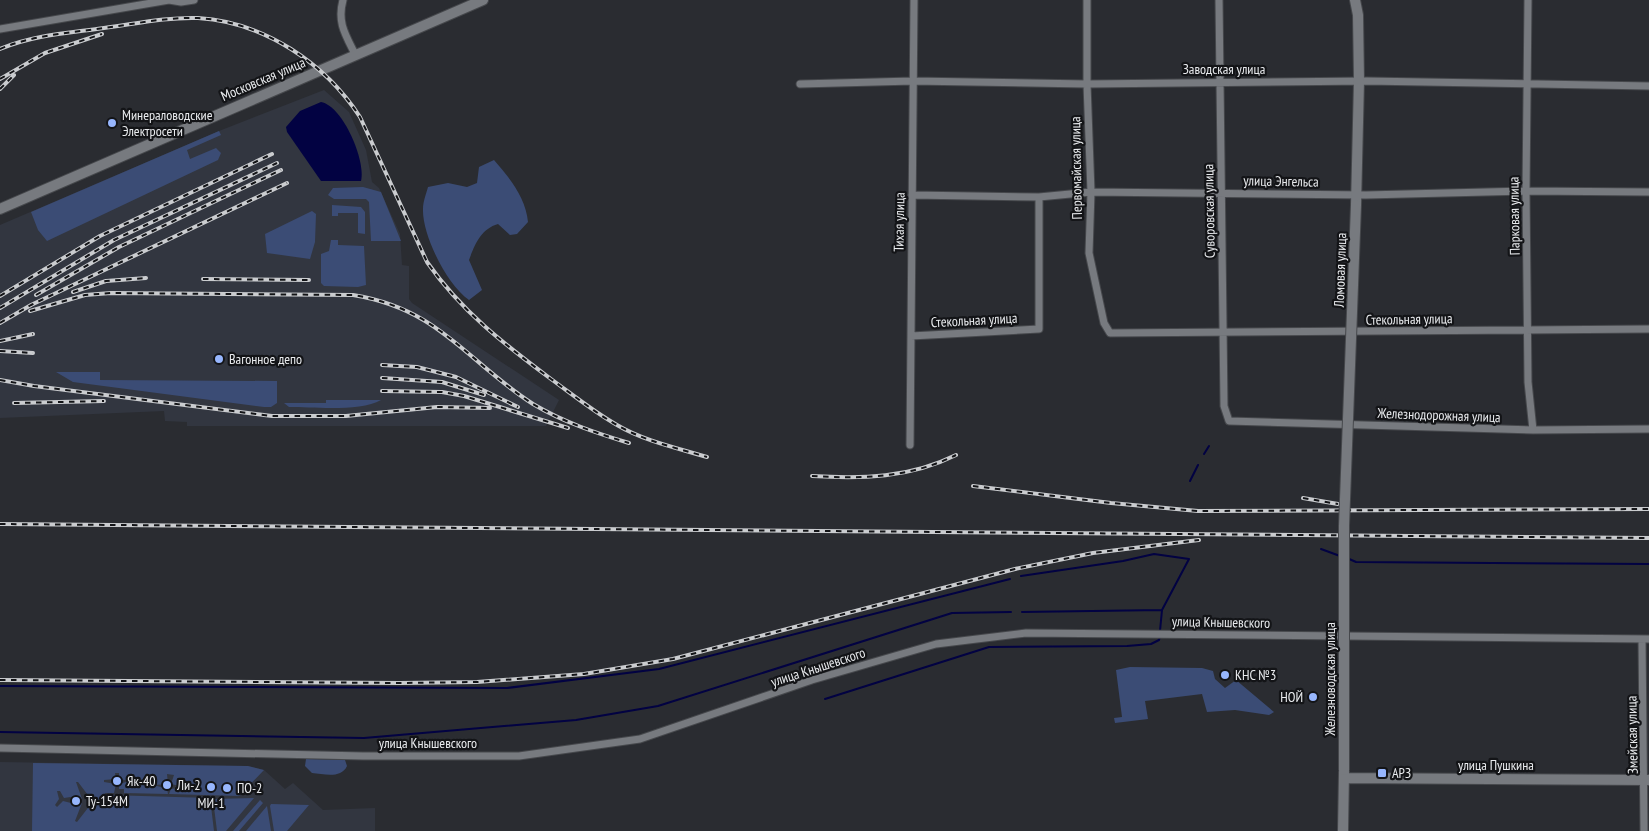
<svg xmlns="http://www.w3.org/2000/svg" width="1649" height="831" font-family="'PT Sans Narrow',sans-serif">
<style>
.built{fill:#323640}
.green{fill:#3b4c75}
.water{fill:#020242}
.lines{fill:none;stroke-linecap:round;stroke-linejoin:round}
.stream{stroke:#020242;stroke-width:2}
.street-casing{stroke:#46484c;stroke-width:9}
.secondary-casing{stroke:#46484c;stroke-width:12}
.street{stroke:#777a7f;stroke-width:7}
.secondary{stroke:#777a7f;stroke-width:10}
.rail-casing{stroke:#cacccf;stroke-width:4}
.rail{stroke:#131417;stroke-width:2;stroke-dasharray:5.5;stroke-linecap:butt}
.secondary-bridge-casing{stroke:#46484c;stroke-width:12;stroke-linecap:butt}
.secondary-bridge{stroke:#777a7f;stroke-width:10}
.poi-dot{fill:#97b6fd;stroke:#131417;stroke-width:2}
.labels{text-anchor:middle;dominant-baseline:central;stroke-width:4.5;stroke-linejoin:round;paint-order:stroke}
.street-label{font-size:14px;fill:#e9ebee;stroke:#131417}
.poi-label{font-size:14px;fill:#e9ebee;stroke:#131417;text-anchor:start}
</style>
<rect width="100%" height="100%" fill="#2a2c31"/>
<path class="built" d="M 324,90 L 349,112 L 366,150 L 372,182 L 379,188 L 400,234 L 402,265 L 409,266 L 409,299 L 412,303 L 559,400 L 546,426 L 187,426 L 187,422 L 165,421 L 164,411 L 0,418 L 0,225 L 219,131 Z
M 0,762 L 248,766 L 264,770 L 285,789 L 293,783 L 323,810 L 375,808 L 375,831 L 0,831 Z"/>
<path class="green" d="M 219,131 L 221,135 L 187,150 L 190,159 L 216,148 L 221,153 L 218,160 L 47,241 L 38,230 L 31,212 Z
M 494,160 C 509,177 526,198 528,222 L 517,234 L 510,235 L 498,224 C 481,229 475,244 469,260 L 482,290 L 469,300 C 447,285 422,235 423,209 C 423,202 426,194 428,187 L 448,183 L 467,187 L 477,183 L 479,167 Z
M 363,187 L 381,192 L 401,241 L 371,241 L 369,202 L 366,199 L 334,199 L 328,195 L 333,188 Z
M 332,205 L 361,207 L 365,212 L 365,234 L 358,233 L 358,213 L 338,213 L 338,216 L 332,216 Z
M 312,211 L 316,214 L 315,242 L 310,259 L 267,253 L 265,234 Z
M 331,240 L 338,240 L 338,245 L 364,246 L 366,285 L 358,287 L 324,286 L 321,283 L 321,254 L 329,251 Z
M 56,372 L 100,372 L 100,380 L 277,381 L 277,403 L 271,407 L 264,407 L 73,382 Z
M 326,400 L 381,400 C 360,412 314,407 289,407 L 284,403 L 326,403 Z
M 1130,667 L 1202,668 L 1213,671 L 1215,679 L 1225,688 L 1236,680 L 1274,712 L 1269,715 L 1235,710 L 1207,712 L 1202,694 L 1145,701 L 1148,719 L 1115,723 L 1114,718 L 1122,717 L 1116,670 Z
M 306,759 L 345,760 L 347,766 C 341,779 324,774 312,773 L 305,766 Z
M 33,763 L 248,766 L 264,770 L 239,796 L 169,794 L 171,789 L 184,787 L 171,784 L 174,775 L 167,774 L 168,784 L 154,785 L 167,789 L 168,794 L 124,793 L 124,789 L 119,789 L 119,784 L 130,781 L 119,779 L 119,773 L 115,773 L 116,779 L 104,780 L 104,782 L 116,784 L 114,793 L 105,793 L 104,800 L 91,799 L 78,782 L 76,782 L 82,799 L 78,799 L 77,796 L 64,798 L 60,791 L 57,791 L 59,799 L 55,805 L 57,807 L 63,801 L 71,803 L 72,805 L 82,803 L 75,821 L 77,822 L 91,804 L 111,803 L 108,795 L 210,798 L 214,831 L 32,831 Z
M 254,798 L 226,831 L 217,831 L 213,799 Z
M 260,800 L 263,803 L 239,831 L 233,831 Z
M 271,804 L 309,805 L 287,831 L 274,831 L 270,806 Z
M 267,806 L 271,831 L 246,831 Z"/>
<path class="water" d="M 321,102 C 343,106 366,161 361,181 L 321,181 L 287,132 L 286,127 L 300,111 Z"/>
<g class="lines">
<path class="stream" d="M 1204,454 L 1209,446
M 1190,481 L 1198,465
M 1321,549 L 1340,556
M 1347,558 L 1356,562 L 1649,564
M 1021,576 L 1123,561 L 1154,554 L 1189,559 L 1162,610 L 1160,631
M 1022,612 L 1162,610
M 0,686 L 507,688 L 659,669 L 1010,579
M 825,699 L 989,647 L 1127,646 L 1151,644 L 1159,640 L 1160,636
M 0,732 L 364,738 L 576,720 L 658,706 L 952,613 L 1011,612"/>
<defs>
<path id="street" d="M 169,0 L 181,2 L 194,0
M 343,0 C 337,22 345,34 355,54
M 1087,0 L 1087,84 L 1091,192 L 1089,253 L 1104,323 L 1110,333 L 1649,329
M 1219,0 L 1224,406 L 1229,421 L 1533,430 L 1649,429
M 1528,0 L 1526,191 L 1528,382 L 1533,430
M 0,29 L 169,0
M 800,84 L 913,81 L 1087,84 L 1367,81 L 1649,86
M 912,195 L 1039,197 L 1091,192 L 1366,195 L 1526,191 L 1649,192
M 911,336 L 1039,329 L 1039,197
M 910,445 L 914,0
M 1642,639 L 1644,831
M 0,748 L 363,756 L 519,756 L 640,739 L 812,680 L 936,644 L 1026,633 L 1649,639"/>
<path id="secondary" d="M 1355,0 L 1358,15 L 1359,81 L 1356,205
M 0,209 L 483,0
M 1344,778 L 1649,780
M 1343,831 L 1344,772"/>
</defs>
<use href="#street" class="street-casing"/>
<use href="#secondary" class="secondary-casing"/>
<use href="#street" class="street"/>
<use href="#secondary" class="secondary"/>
<defs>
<path id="rail" d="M 0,49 C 33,35 69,33 104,28 C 135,24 166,17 198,18 C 264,22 325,63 360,117 L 427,262 C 461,311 504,344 551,379 C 573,395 594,412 617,425 C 644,441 677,448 707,457
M 0,79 L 45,53 L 102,34
M 0,89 L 14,75
M 203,279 L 309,280
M 73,292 L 106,281 L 146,278
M 36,295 L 119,247 L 281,170
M 0,296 L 100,236 L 272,154
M 0,308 L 114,240 L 277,163
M 30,311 L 85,295 L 111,293 L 353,295 C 440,309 466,361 533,404 C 563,422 596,433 629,443
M 0,323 L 31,305 L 287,183
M 0,341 L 33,334
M 0,351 L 33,353
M 382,365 L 417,367 L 456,377 L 518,407
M 382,378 L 442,382 L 484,395
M 0,380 L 34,386 L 272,416 L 346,416 L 437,407 L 490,408
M 382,391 L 442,392 L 464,396 L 568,428
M 14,403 L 104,401
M 812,476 C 862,479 910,478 956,455
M 973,486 L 1111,503 L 1198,511 L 1649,509
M 1303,498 L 1338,504
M 0,524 L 1649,538
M 0,680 L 400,683 L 477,682 L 584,674 L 673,659 L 1015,569 L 1093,553 L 1199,540"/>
</defs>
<use href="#rail" class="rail-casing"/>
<use href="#rail" class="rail"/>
<defs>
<path id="secondary-bridge" d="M 1344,770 L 1344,526 L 1356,205"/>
</defs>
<use href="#secondary-bridge" class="secondary-bridge-casing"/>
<use href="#secondary-bridge" class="secondary-bridge"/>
</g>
<g class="poi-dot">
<circle cx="112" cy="123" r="5"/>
<circle cx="219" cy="359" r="5"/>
<circle cx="1225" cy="675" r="5"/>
<circle cx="1313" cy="697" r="5"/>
<rect x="1377" y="768" width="10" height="10" rx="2.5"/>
<circle cx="117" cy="781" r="5"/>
<circle cx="167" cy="785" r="5"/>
<circle cx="211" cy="787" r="5"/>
<circle cx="227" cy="788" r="5"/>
<circle cx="76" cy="801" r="5"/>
</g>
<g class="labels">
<g class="street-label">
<text x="1224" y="69">Заводская улица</text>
<text transform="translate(263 79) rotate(-23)">Московская улица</text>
<text transform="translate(1076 168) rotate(-91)">Первомайская улица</text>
<text transform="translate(1281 181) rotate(1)">улица Энгельса</text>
<text transform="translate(1209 211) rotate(-91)">Суворовская улица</text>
<text transform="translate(1514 216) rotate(-91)">Парковая улица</text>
<text transform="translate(899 222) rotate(-89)">Тихая улица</text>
<text transform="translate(1340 270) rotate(-88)">Ломовая улица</text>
<text transform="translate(1409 319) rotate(-1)">Стекольная улица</text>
<text transform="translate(974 320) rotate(-3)">Стекольная улица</text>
<text transform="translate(1439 415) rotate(2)">Железнодорожная улица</text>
<text transform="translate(1221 622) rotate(1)">улица Кнышевского</text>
<text transform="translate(818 667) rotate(-18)">улица Кнышевского</text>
<text transform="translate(1330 679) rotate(-90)">Железноводская улица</text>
<text transform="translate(1632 735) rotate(-91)">Змейская улица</text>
<text x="428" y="743">улица Кнышевского</text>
<text x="1496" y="765">улица Пушкина</text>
</g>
<g class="poi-label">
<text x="122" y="115">Минераловодские<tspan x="122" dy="16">Электросети</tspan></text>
<text x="229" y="359">Вагонное депо</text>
<text x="1235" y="675">КНС №3</text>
<text x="1303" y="697" text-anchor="end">НОЙ</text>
<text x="1392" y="773">АРЗ</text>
<text x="127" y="781">Як-40</text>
<text x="177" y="785">Ли-2</text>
<text x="237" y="788">ПО-2</text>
<text x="86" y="801">Ту-154М</text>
<text x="211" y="803" text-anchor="middle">МИ-1</text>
</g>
</g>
</svg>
